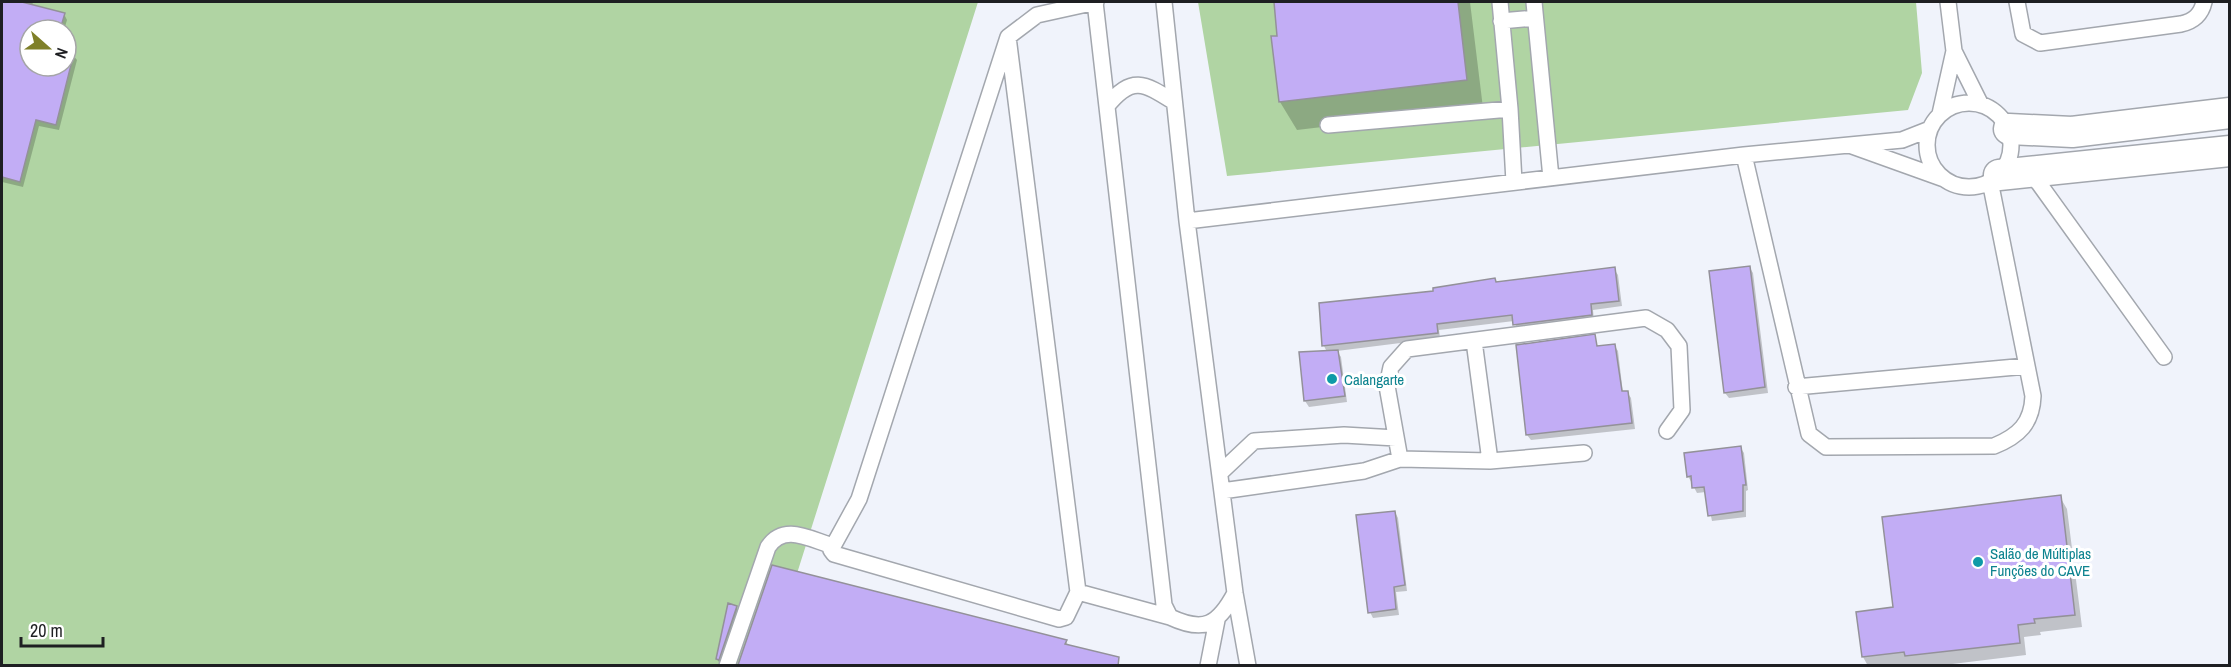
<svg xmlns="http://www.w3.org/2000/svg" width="2231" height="667" font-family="'Archivo Narrow',sans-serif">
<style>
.green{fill:#b0d4a3;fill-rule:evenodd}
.shadow{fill:#0003}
.building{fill:#c2adf5;stroke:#939199;stroke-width:1.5}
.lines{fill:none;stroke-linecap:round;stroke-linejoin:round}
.service-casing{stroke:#a3a7ae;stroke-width:18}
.minor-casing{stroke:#a3a7ae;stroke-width:33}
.service{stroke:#fff;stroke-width:15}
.minor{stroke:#fff;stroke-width:30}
.culture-dot{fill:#0f9aa8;stroke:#fff;stroke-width:2}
.labels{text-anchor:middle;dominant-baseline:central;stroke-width:6;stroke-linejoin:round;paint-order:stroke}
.culture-label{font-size:15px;fill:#0d838f;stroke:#fff;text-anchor:start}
</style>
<rect width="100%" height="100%" fill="#f0f3fb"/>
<path class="green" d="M 2,2 L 978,2 L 768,665 L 2,665 ZM 30,30 L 66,30 L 66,66 L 30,66 Z
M 1198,2 L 1916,2 L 1922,73 L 1908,110 L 1227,176 Z"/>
<path class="shadow" d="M 3,2 L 33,2 L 32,6 L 64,14 L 67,20 L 64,30 L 30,30 L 30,66 L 66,66 L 66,53 L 73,55 L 77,60 L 59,130 L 39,126 L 23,187 L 2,182 Z
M 1275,2 L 1470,2 L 1483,108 L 1297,130 L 1280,102 L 1279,37 Z
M 1750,268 L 1753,273 L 1768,393 L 1729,398 L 1725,393 Z
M 1614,269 L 1618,275 L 1622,306 L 1593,310 L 1594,321 L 1518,331 L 1514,321 L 1439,330 L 1440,338 L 1337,351 L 1341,357 L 1347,402 L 1309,407 L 1305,401 L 1327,352 L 1324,346 L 1320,304 L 1435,293 Z
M 1594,336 L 1598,348 L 1614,345 L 1618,351 L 1623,393 L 1627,392 L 1631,398 L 1635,429 L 1531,440 L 1527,435 Z
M 1740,447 L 1744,453 L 1748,490 L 1746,491 L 1746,517 L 1712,521 L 1706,492 L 1697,493 L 1688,476 Z
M 2060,497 L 2067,509 L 2082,627 L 2040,632 L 2041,635 L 2024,637 L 2026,655 L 1936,666 L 1868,666 L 1863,657 L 1895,609 Z
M 1395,512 L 1398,518 L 1407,591 L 1396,592 L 1399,615 L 1373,618 L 1370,612 Z
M 773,567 L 1066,641 L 1069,647 L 1098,666 L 739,666 Z
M 736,607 L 740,613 L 721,665 L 717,659 Z"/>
<path class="building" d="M 2,2 L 22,2 L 65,13 L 60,30 L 30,30 L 30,66 L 66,66 L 66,51 L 74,53 L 56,125 L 36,120 L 20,182 L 2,177 Z
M 1274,2 L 1458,2 L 1467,80 L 1279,102 L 1271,36 L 1277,36 Z
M 1750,266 L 1765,387 L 1724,393 L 1709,271 Z
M 1615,267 L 1619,301 L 1591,304 L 1592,315 L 1513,325 L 1512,315 L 1437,324 L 1438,333 L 1322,346 L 1319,303 L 1433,291 L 1433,288 L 1495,278 L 1496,282 Z
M 1595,334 L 1597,346 L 1615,344 L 1622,391 L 1628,391 L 1632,423 L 1526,435 L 1516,345 Z
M 1338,350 L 1345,396 L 1304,401 L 1299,352 Z
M 1741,446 L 1746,485 L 1743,485 L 1743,511 L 1708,516 L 1704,487 L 1692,488 L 1691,476 L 1687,477 L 1684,453 Z
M 2061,495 L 2075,615 L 2034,619 L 2035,623 L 2018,625 L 2020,643 L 1905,656 L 1904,652 L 1862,657 L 1856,612 L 1893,607 L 1882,517 Z
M 1395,511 L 1405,585 L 1394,587 L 1396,609 L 1368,613 L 1356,515 Z
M 772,565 L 1067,640 L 1065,644 L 1119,657 L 1118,666 L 738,665 Z
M 728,603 L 737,606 L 719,660 L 716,659 Z"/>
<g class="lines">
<defs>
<path id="service" d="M 1095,2 L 1164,605 L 1170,617 C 1204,633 1218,625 1235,593
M 1164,2 L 1187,221 L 1235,593 L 1248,666
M 1500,2 L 1510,109 L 1514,182
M 1534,2 L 1551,178
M 1948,2 L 1954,51 L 1980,103
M 2017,2 L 2023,34 L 2040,43 L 2181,24 C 2194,21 2201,15 2204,2
M 1501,21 L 1535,18
M 1008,37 L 1078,592 L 1066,617 L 1059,619 L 834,554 L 831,550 L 859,499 L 1008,37 L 1037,15 L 1096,2
M1927 145a42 42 0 1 1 84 0a42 42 0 1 1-84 0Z
M 1107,106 C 1132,75 1144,83 1174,102
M 1940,114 L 1954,51
M 1328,125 L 1510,109
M 1852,146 L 1944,179
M 1744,155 L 1809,434 L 1826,447 L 1994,446 C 2019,436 2032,423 2033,396 L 1990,181
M 2030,171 L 2164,357
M 1187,221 L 1744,155 L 1902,140 L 1930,129
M 1474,341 L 1490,461
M 1796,387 L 2027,366
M 1584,453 L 1490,461 L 1400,459 L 1387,386 L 1391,367 L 1407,349 L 1646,318 L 1667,330 L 1679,346 L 1682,410 L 1667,431
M 1220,473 L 1254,441 L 1344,435 L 1396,438
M 1222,491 L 1364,471 L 1400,459
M 1078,592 L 1170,617
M 727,666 L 768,547 C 784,523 809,539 833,546
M 1208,666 L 1217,620"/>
<path id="minor" d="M 2009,129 L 2072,132 L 2230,113
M 1999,175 L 2230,151"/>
</defs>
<use href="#service" class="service-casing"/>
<use href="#minor" class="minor-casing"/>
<use href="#service" class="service"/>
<use href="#minor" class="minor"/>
</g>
<g class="culture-dot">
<circle cx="1332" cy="379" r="6"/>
<circle cx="1978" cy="562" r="6"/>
</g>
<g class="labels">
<g class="culture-label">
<text x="1344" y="379">Calangarte</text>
<text x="1990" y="553">Salão de Múltiplas<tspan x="1990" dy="17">Funções do CAVE</tspan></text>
</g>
</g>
<rect width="2231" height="667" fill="none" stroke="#1e1f22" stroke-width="6"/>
<g transform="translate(48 48) rotate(111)"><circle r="28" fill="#ffffff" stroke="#a5a5a7" stroke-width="1.5"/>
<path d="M0-4.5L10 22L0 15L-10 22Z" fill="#7f8029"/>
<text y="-9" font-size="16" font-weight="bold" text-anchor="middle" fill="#1e1f22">N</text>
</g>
<path d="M21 637v9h82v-9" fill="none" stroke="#1e1f22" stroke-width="3"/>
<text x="30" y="637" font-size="18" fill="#1e1f22" stroke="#ffffff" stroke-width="4.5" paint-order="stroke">20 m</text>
</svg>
